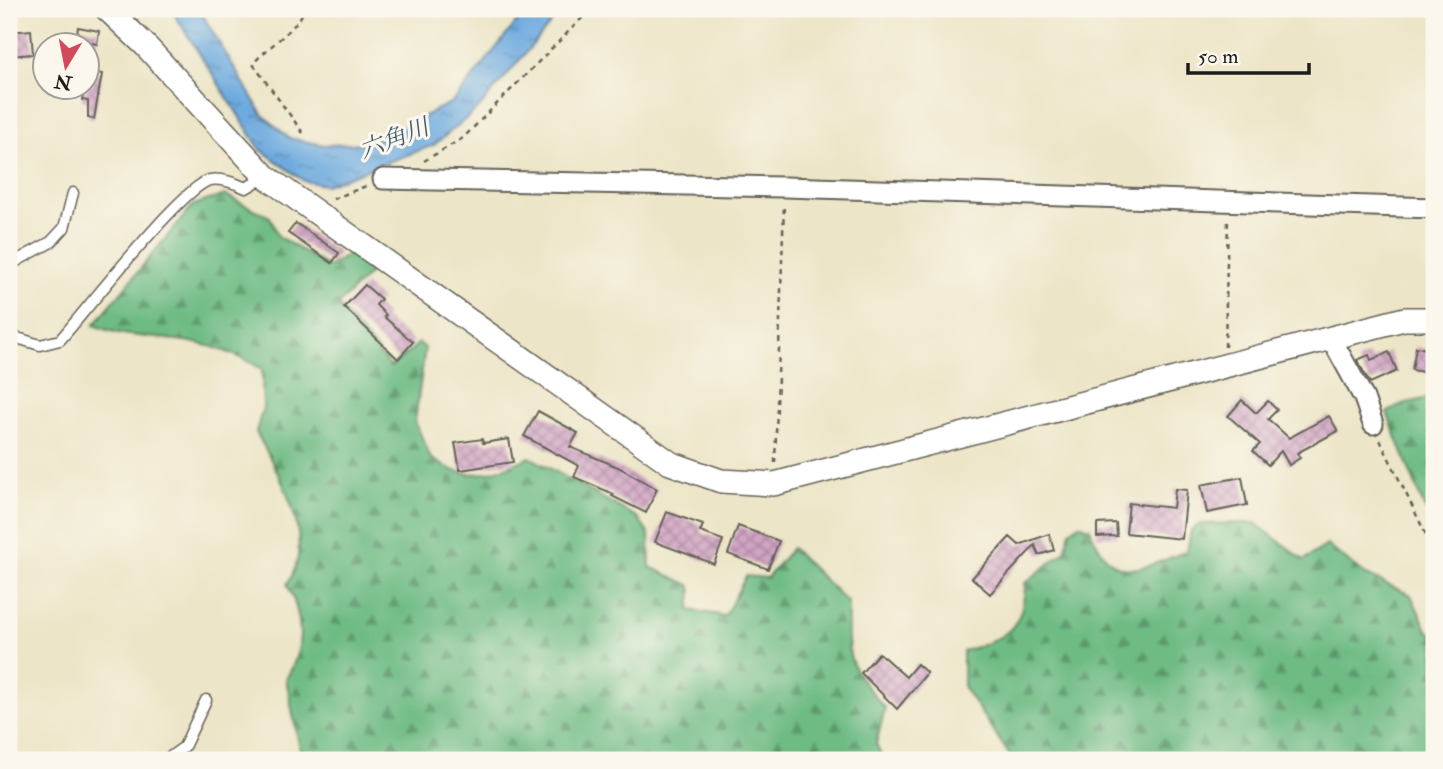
<svg xmlns="http://www.w3.org/2000/svg" width="1443" height="769" font-family="'IM FELL Double Pica','Noto Serif JP',serif">
<style>
.forest{fill:url(#forest-firs);stroke:#456c50;stroke-width:2}
.water{fill:url(#water-ripples);stroke:#44637e;stroke-width:2}
.building{fill:url(#building-cross-hatch)}
.lines{fill:none;stroke-linecap:round;stroke-linejoin:round}
.service-casing{stroke:#656258;stroke-width:13}
.minor-casing{stroke:#656258;stroke-width:23}
.tertiary-casing{stroke:#656258;stroke-width:26}
.path{stroke:#656258;stroke-width:2.5;stroke-dasharray:5 5;stroke-linecap:butt}
.service{stroke:#fff;stroke-width:10}
.minor{stroke:#fff;stroke-width:19}
.tertiary{stroke:#fff;stroke-width:23}
.labels{text-anchor:middle;dominant-baseline:central;stroke-width:6;stroke-linejoin:round;paint-order:stroke}
.water-label{font-size:24px;font-style:italic;fill:#405c74;stroke:#fbf7ec}
</style>
<defs>
<pattern id="forest-firs" width="22" height="20" patternUnits="userSpaceOnUse" patternTransform="scale(1.75)"><rect width="22" height="20" fill="#6ebb84"/><path d="M5 1l3.5 6h-7zM16 11l3.5 6h-7z" fill="#5a976b"/></pattern>
<pattern id="water-ripples" width="26" height="14" patternUnits="userSpaceOnUse" patternTransform="scale(1.75)"><rect width="26" height="14" fill="#6daadf"/><path d="M2 4q2-2 4 0t4 0M15 11q2-2 4 0t4 0" fill="none" stroke="#598ab4"/></pattern>
<pattern id="building-cross-hatch" width="8" height="8" patternUnits="userSpaceOnUse" patternTransform="scale(1.75)"><rect width="8" height="8" fill="#d1a4c4"/><path d="M0 0l8 8M0 8l8-8" fill="none" stroke="#a9859e"/></pattern>
</defs>
<rect width="100%" height="100%" fill="#fbf7ec"/>
<filter id="ink" filterUnits="userSpaceOnUse"><feTurbulence type="fractalNoise" baseFrequency=".0143" numOctaves="2"/><feDisplacementMap in="SourceGraphic" scale="14" xChannelSelector="R" yChannelSelector="G"/><feConvolveMatrix kernelMatrix="1 2 1 2 8 2 1 2 1" color-interpolation-filters="sRGB"/></filter>
<filter id="wash" filterUnits="userSpaceOnUse"><feTurbulence type="fractalNoise" baseFrequency=".00686" numOctaves="4" result="noise"/><feDisplacementMap in="SourceGraphic" scale="28" xChannelSelector="R" yChannelSelector="G"/><feGaussianBlur stdDeviation="1.57" result="paint"/><feColorMatrix in="noise" values="0 0 0 0 0 0 0 0 0 0 0 0 0 0 0 0 0 1.4 0 .05"/><feComposite in="paint" operator="in"/></filter>
<g filter="url(#wash)">
<rect width="100%" height="100%" fill="#ece5c7"/>
<path class="forest" d="M 225,195 L 270,217 L 278,236 L 329,267 L 349,254 L 372,271 L 338,305 L 391,367 L 419,343 L 425,348 L 415,421 L 430,457 C 466,485 493,473 530,457 L 638,518 L 649,535 L 650,567 L 690,585 L 692,591 L 690,610 L 725,616 L 746,576 L 767,578 L 792,548 L 848,603 C 847,661 846,663 885,708 L 876,744 L 884,760 L 302,760 L 286,679 C 306,647 303,617 287,584 C 319,539 278,473 256,432 L 263,407 L 262,369 C 240,356 216,346 191,342 C 158,336 125,339 94,325 L 193,205 Z
M 1434,396 L 1434,521 L 1424,507 L 1387,413 L 1398,406 Z
M 1255,523 L 1304,560 L 1327,545 L 1364,574 L 1411,595 L 1428,632 L 1434,633 L 1434,760 L 1013,760 L 963,686 L 963,651 C 1006,639 1024,629 1025,583 L 1065,551 L 1070,531 L 1079,524 L 1090,528 C 1112,588 1140,569 1187,551 L 1191,531 L 1200,524 Z"/>
<path class="water" d="M 171,9 L 199,9 L 262,114 L 289,138 L 324,145 L 370,143 L 454,101 L 527,9 L 563,9 L 479,108 L 434,145 L 326,185 L 304,181 L 260,149 Z"/>
<g id="blocks">
<path class="building" d="M 78,27 L 99,31 L 97,44 L 76,40 Z
M 31,30 L 33,54 L 9,56 L 9,32 Z
M 88,71 L 102,74 L 94,119 L 88,118 L 88,101 L 82,100 L 85,88 L 88,88 Z
M 296,223 L 339,253 L 332,263 L 288,233 Z
M 365,285 L 381,299 L 376,305 L 386,315 L 384,317 L 413,342 L 398,359 L 344,307 Z
M 1416,347 L 1434,350 L 1434,374 L 1412,370 Z
M 1389,352 L 1397,371 L 1370,383 L 1357,360 L 1369,355 L 1371,360 Z
M 1242,400 L 1256,413 L 1268,401 L 1277,410 L 1268,419 L 1289,438 L 1329,416 L 1338,431 L 1297,453 L 1300,458 L 1289,465 L 1281,451 L 1268,465 L 1253,451 L 1260,444 L 1228,416 Z
M 538,411 L 578,433 L 570,447 L 618,467 L 657,489 L 646,513 L 612,496 L 614,494 L 574,477 L 579,466 L 524,436 Z
M 482,439 L 483,443 L 509,439 L 513,462 L 460,470 L 455,443 Z
M 1242,477 L 1247,505 L 1207,513 L 1201,485 Z
M 1175,489 L 1187,490 L 1182,539 L 1126,533 L 1129,503 L 1173,508 Z
M 667,512 L 703,525 L 700,532 L 723,540 L 714,564 L 655,542 Z
M 1116,523 L 1117,536 L 1097,537 L 1097,524 Z
M 738,526 L 779,541 L 768,569 L 728,554 Z
M 1049,534 L 1054,550 L 1039,555 L 1035,545 L 990,594 L 972,578 L 1010,537 L 1019,545 Z
M 879,653 L 906,677 L 917,664 L 927,673 L 897,709 L 861,673 Z"/>
</g>
</g>
<g filter="url(#ink)">
<use href="#blocks" fill-opacity="0" stroke="#656258" stroke-width="2"/>
<g class="lines">
<defs>
<path id="service" d="M 9,265 L 51,242 L 64,228 L 73,193
M 9,323 L 14,337 L 40,345 L 60,340 C 83,314 184,185 210,180 C 222,178 235,183 246,188 L 265,177
M 166,760 L 184,747 L 206,700"/>
<path id="minor" d="M 383,179 L 785,187 L 1434,208
M 1331,338 L 1364,398 L 1373,424"/>
<path id="tertiary" d="M 107,9 L 145,45 L 265,176 L 670,463 L 721,481 L 774,484 L 1404,319 L 1434,319"/>
</defs>
<use href="#service" class="service-casing"/>
<use href="#minor" class="minor-casing"/>
<use href="#tertiary" class="tertiary-casing"/>
<path class="path" d="M 303,133 L 253,64 C 269,45 295,31 305,9
M 424,161 L 463,138 L 591,9
M 333,199 L 366,186
M 1225,347 L 1228,217
M 1380,440 L 1434,551
M 775,463 L 784,204"/>
<use href="#service" class="service"/>
<use href="#minor" class="minor"/>
<use href="#tertiary" class="tertiary"/>
</g>
</g>
<g class="labels">
<g class="water-label">
<text transform="translate(394 139) rotate(-21)">六角川</text>
</g>
</g>
<rect width="1443" height="769" fill="none" stroke="#fbf7ec" stroke-width="35"/>
<g transform="translate(66 66) rotate(190)"><circle r="33" fill="#fbf7ec" stroke="#a29f99" stroke-width="2"/>
<path d="M0-5L12 26L0 18L-12 26Z" fill="#d1495b"/>
<text y="-10" font-size="19" font-weight="bold" text-anchor="middle" fill="#1c1c1c">N</text>
</g>
<path d="M1188 63v10h121v-10" fill="none" stroke="#1c1c1c" stroke-width="3.5"/>
<text x="1198" y="63" font-size="21" fill="#1c1c1c" stroke="#fbf7ec" stroke-width="5" paint-order="stroke">50 m</text>
</svg>
